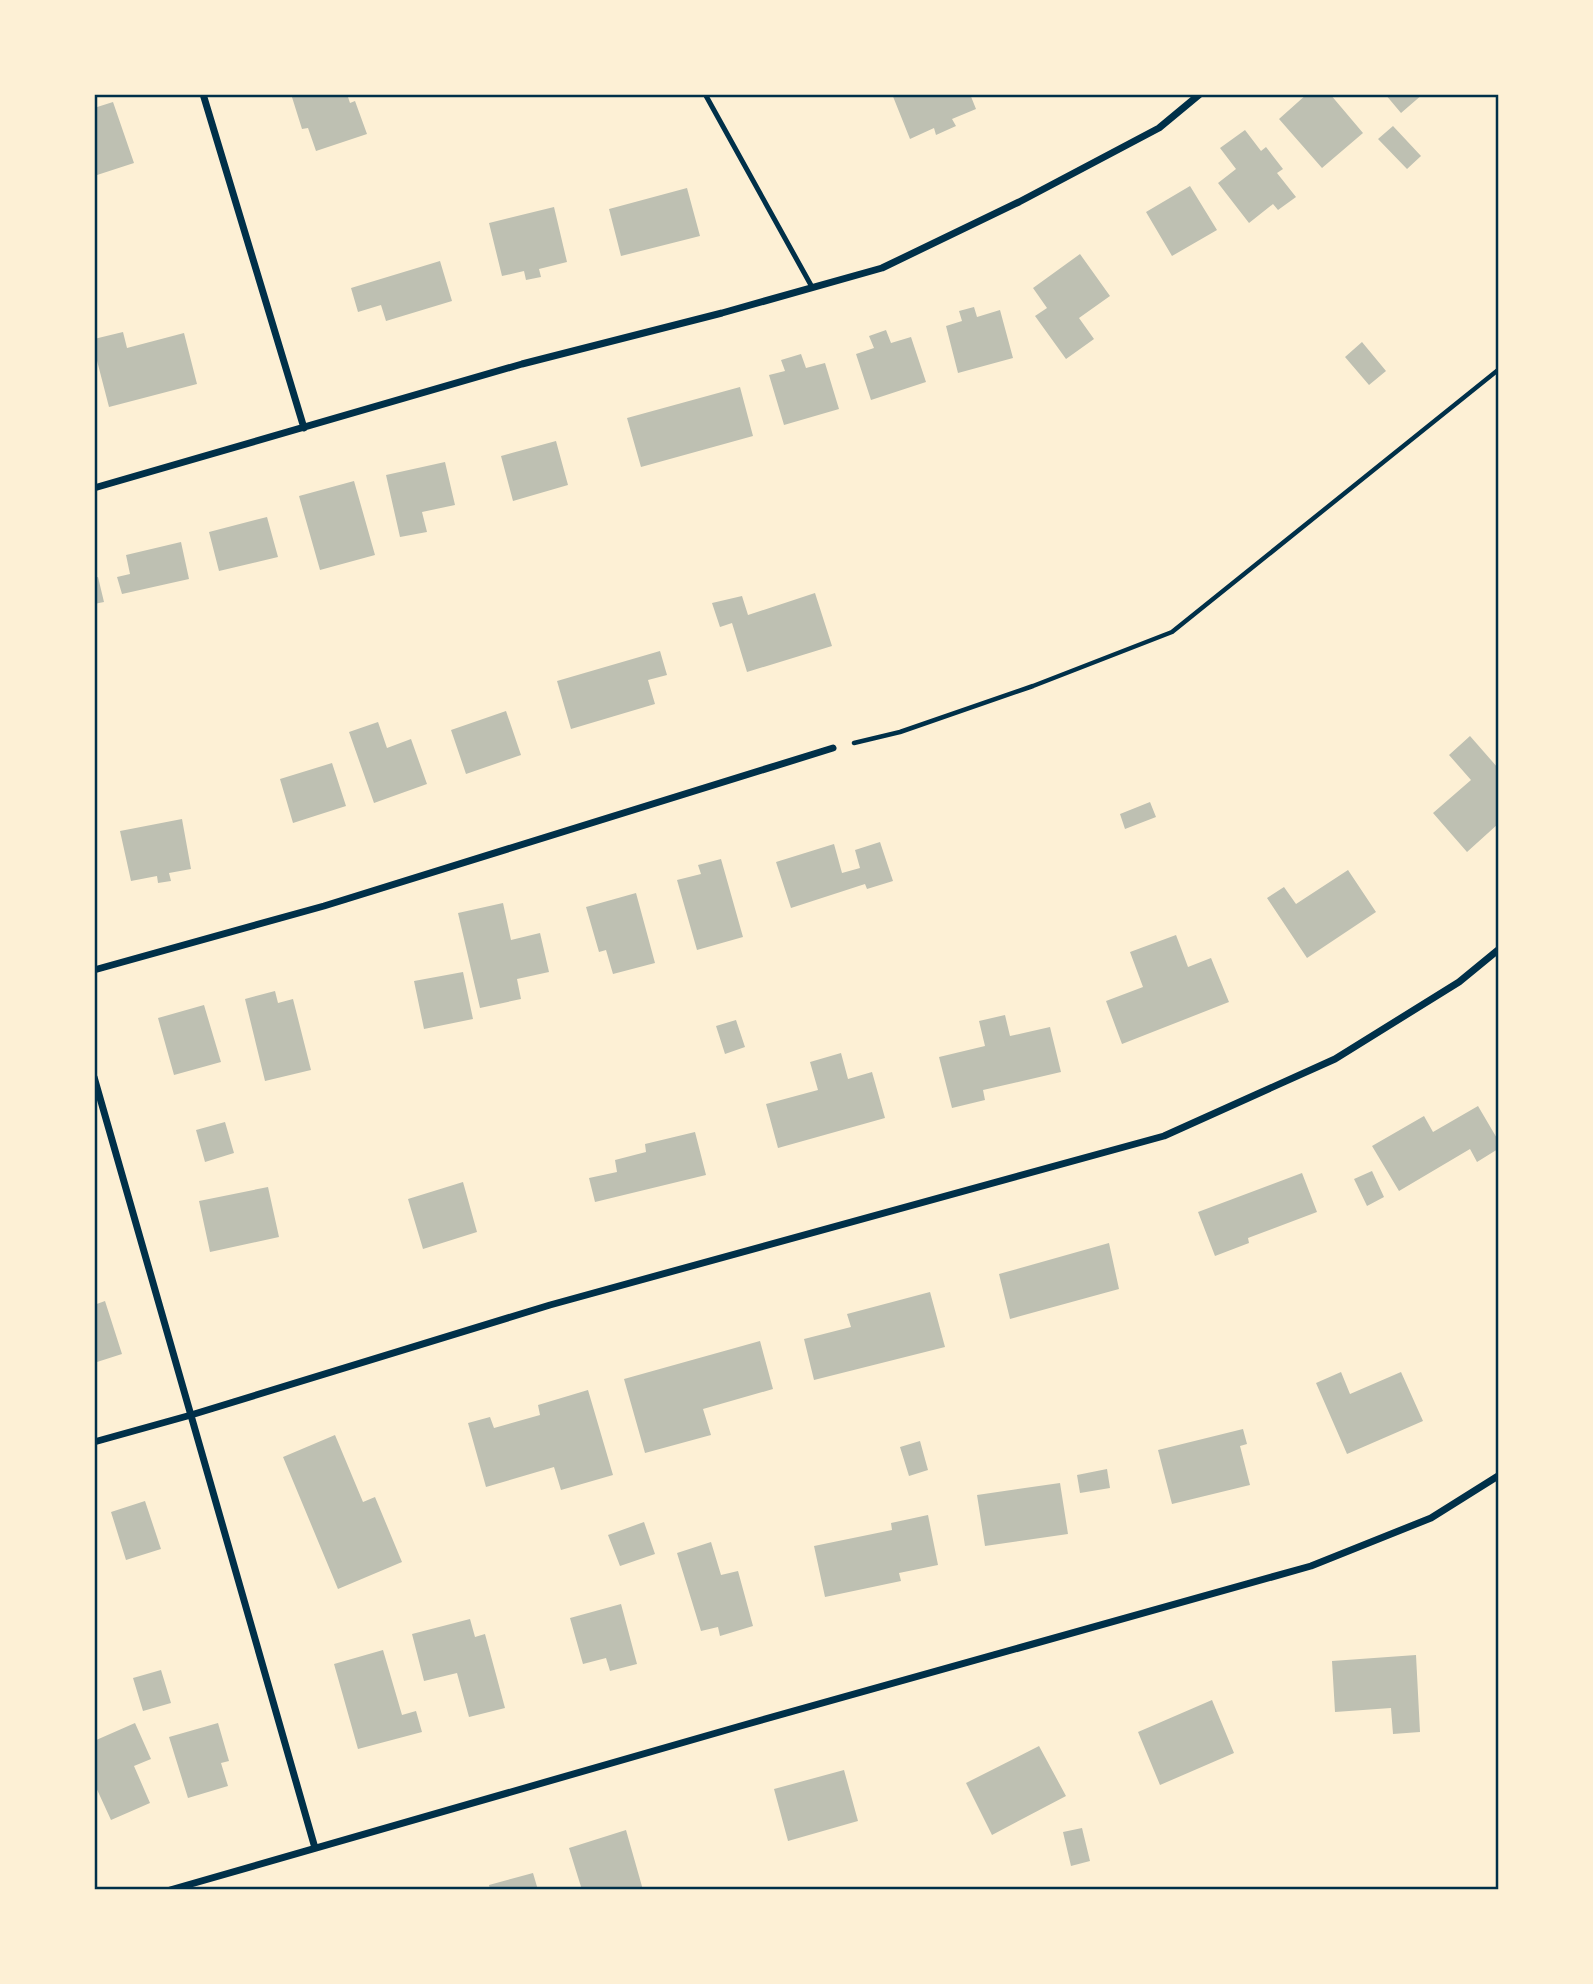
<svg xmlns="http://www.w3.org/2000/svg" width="1593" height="1984" font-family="'Work Sans',sans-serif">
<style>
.building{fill:#bec0b2}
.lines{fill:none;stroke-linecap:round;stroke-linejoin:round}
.path{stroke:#003049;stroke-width:4.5}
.service{stroke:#003049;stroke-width:5}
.minor{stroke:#003049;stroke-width:7}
.neatline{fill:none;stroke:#003049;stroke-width:2.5}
</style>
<rect width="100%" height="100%" fill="#fdf0d5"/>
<path class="building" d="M 291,94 L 347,94 L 350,103 L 355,101 L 367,134 L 316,151 L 308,128 L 302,129 Z
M 892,94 L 970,94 L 976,109 L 952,119 L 956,126 L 936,135 L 934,128 L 910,139 Z
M 1307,94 L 1330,94 L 1363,133 L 1322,168 L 1279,119 Z
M 1385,94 L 1423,94 L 1401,113 Z
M 113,102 L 134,163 L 94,176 L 94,108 Z
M 1393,126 L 1421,156 L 1407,169 L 1378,139 Z
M 1245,130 L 1261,151 L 1266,147 L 1283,169 L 1277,173 L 1296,197 L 1278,210 L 1273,204 L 1249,223 L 1218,183 L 1236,169 L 1220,148 Z
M 1190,186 L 1217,230 L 1172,256 L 1146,212 Z
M 687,188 L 700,236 L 621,256 L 609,209 Z
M 554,207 L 567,262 L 539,269 L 541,277 L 526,280 L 524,271 L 502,276 L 489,223 Z
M 1080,254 L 1110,296 L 1079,318 L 1094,339 L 1066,359 L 1035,316 L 1047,308 L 1033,288 Z
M 440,261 L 452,301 L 386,321 L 381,305 L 358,312 L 351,288 Z
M 974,307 L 977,317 L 1000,310 L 1013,358 L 958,373 L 946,326 L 962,321 L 959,311 Z
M 886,330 L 891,343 L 911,337 L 926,382 L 871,400 L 856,354 L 874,348 L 869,336 Z
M 123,332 L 127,348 L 184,333 L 197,384 L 109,407 L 94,349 L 94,339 Z
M 1362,342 L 1386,371 L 1369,385 L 1345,357 Z
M 801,354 L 806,368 L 825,363 L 839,409 L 784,425 L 769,375 L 785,371 L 781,360 Z
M 740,387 L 753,436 L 641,467 L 627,418 Z
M 556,441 L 568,485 L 513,501 L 501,456 Z
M 445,462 L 455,505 L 422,512 L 427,532 L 400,537 L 386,475 Z
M 354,481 L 375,555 L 320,570 L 299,496 Z
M 267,517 L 278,557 L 219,571 L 209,532 Z
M 181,542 L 189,579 L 122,594 L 117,577 L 130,574 L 126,555 Z
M 98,577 L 104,602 L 94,604 L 94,578 Z
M 815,593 L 832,646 L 747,672 L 732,623 L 720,627 L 712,603 L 742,596 L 748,615 Z
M 660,651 L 667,675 L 648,680 L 655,704 L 571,729 L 557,681 Z
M 506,711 L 521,755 L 466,774 L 451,730 Z
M 378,722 L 387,748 L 411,739 L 427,784 L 374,803 L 349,732 Z
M 1470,736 L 1498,768 L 1498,824 L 1467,852 L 1433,813 L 1471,780 L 1449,755 Z
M 332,763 L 346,806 L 293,823 L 280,779 Z
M 1150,802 L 1156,817 L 1125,829 L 1120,814 Z
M 182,819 L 191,869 L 169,873 L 171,881 L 158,883 L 157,876 L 131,881 L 120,831 Z
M 880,842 L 893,881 L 867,889 L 865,884 L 791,908 L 776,862 L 834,844 L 842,873 L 860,868 L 855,850 Z
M 721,859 L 743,937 L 697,950 L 677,880 L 701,874 L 698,865 Z
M 1348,870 L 1376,912 L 1307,958 L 1267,898 L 1284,887 L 1296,904 Z
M 636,893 L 655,963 L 613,974 L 606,950 L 599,952 L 586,907 Z
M 503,903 L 511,940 L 540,933 L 549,972 L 517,979 L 521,999 L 480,1008 L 458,913 Z
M 1176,935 L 1188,967 L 1211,958 L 1229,1002 L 1122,1044 L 1106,1001 L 1143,987 L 1130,952 Z
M 463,972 L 473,1019 L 424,1029 L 414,981 Z
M 275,991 L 278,1003 L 293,999 L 311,1070 L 265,1081 L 245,999 Z
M 204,1005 L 221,1062 L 174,1075 L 158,1018 Z
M 1005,1015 L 1010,1036 L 1050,1027 L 1061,1072 L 983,1090 L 985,1100 L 952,1108 L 939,1057 L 985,1046 L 979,1021 Z
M 736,1020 L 745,1047 L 725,1054 L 716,1026 Z
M 841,1053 L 848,1079 L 872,1072 L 885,1118 L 778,1148 L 766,1104 L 818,1090 L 810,1062 Z
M 1478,1106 L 1498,1140 L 1498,1149 L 1477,1162 L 1470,1149 L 1399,1191 L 1372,1146 L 1424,1116 L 1433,1132 Z
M 225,1122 L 234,1153 L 205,1162 L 196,1130 Z
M 695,1132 L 706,1175 L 595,1202 L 589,1178 L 617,1172 L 615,1160 L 646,1152 L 645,1144 Z
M 1372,1171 L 1384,1197 L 1367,1206 L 1354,1179 Z
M 1302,1173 L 1317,1212 L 1248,1238 L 1249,1243 L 1215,1256 L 1198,1212 Z
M 463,1182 L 477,1232 L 423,1249 L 408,1199 Z
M 268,1187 L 279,1237 L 210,1252 L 199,1201 Z
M 1109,1243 L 1119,1289 L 1010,1319 L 999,1274 Z
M 930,1292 L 945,1347 L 814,1380 L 804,1339 L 851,1327 L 847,1314 Z
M 105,1301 L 122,1354 L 97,1362 L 94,1355 L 94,1305 Z
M 760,1341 L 773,1389 L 703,1409 L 711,1435 L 645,1453 L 624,1379 Z
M 1341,1372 L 1350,1394 L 1401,1372 L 1423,1421 L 1347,1454 L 1316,1383 Z
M 588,1390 L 613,1475 L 561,1490 L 554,1467 L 486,1487 L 468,1423 L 490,1417 L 494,1428 L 540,1415 L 538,1405 Z
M 1243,1429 L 1247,1444 L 1240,1446 L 1250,1485 L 1172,1504 L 1158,1450 Z
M 335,1435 L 363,1502 L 375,1497 L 402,1562 L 338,1589 L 283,1457 Z
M 920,1441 L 928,1470 L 909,1476 L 900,1447 Z
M 1107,1469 L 1110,1488 L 1080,1493 L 1077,1475 Z
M 1060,1483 L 1068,1534 L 985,1546 L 977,1495 Z
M 145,1501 L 161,1549 L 126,1560 L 111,1512 Z
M 928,1515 L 938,1565 L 899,1573 L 901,1581 L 825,1597 L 814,1546 L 892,1530 L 891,1523 Z
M 644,1522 L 655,1554 L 620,1566 L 608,1535 Z
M 711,1542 L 721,1575 L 738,1571 L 753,1626 L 720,1636 L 718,1627 L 701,1631 L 677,1553 Z
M 621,1604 L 637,1664 L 610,1671 L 606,1658 L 583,1664 L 570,1618 Z
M 470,1619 L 475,1637 L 485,1634 L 505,1708 L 469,1717 L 457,1673 L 424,1681 L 412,1634 Z
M 383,1650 L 402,1715 L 416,1711 L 422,1732 L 358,1749 L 334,1664 Z
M 1416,1655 L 1420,1732 L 1393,1734 L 1391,1708 L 1335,1712 L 1332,1661 Z
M 161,1670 L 171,1703 L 143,1711 L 133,1678 Z
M 1212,1700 L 1234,1753 L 1160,1785 L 1138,1732 Z
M 135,1723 L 151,1759 L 134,1766 L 150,1803 L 111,1820 L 94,1783 L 94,1741 Z
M 218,1723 L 229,1761 L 221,1763 L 228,1786 L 188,1798 L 169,1737 Z
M 1039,1746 L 1066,1796 L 992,1835 L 966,1783 Z
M 844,1770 L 858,1821 L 788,1841 L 774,1789 Z
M 1082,1828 L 1090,1861 L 1071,1866 L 1063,1832 Z
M 626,1830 L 643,1890 L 582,1890 L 569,1848 Z
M 533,1873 L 538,1890 L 490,1890 L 489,1885 Z"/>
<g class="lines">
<path class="path" d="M 854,743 L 900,732 L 1033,686 L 1172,632 L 1498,370"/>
<path class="service" d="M 705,94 L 812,287"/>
<path class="minor" d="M 203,94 L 304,428
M 94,488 L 522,364 L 722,313 L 882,268 L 1019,202 L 1159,128 L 1200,94
M 94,970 L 324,906 L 833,748
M 94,1077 L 315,1848
M 94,1442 L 191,1415 L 550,1305 L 1164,1136 L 1335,1059 L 1459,982 L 1498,950
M 170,1890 L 737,1727 L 1311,1566 L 1431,1518 L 1498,1476"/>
</g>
<rect width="1593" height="1984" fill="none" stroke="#fdf0d5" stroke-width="192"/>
<rect x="96" y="96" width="1401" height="1792" class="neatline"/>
</svg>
